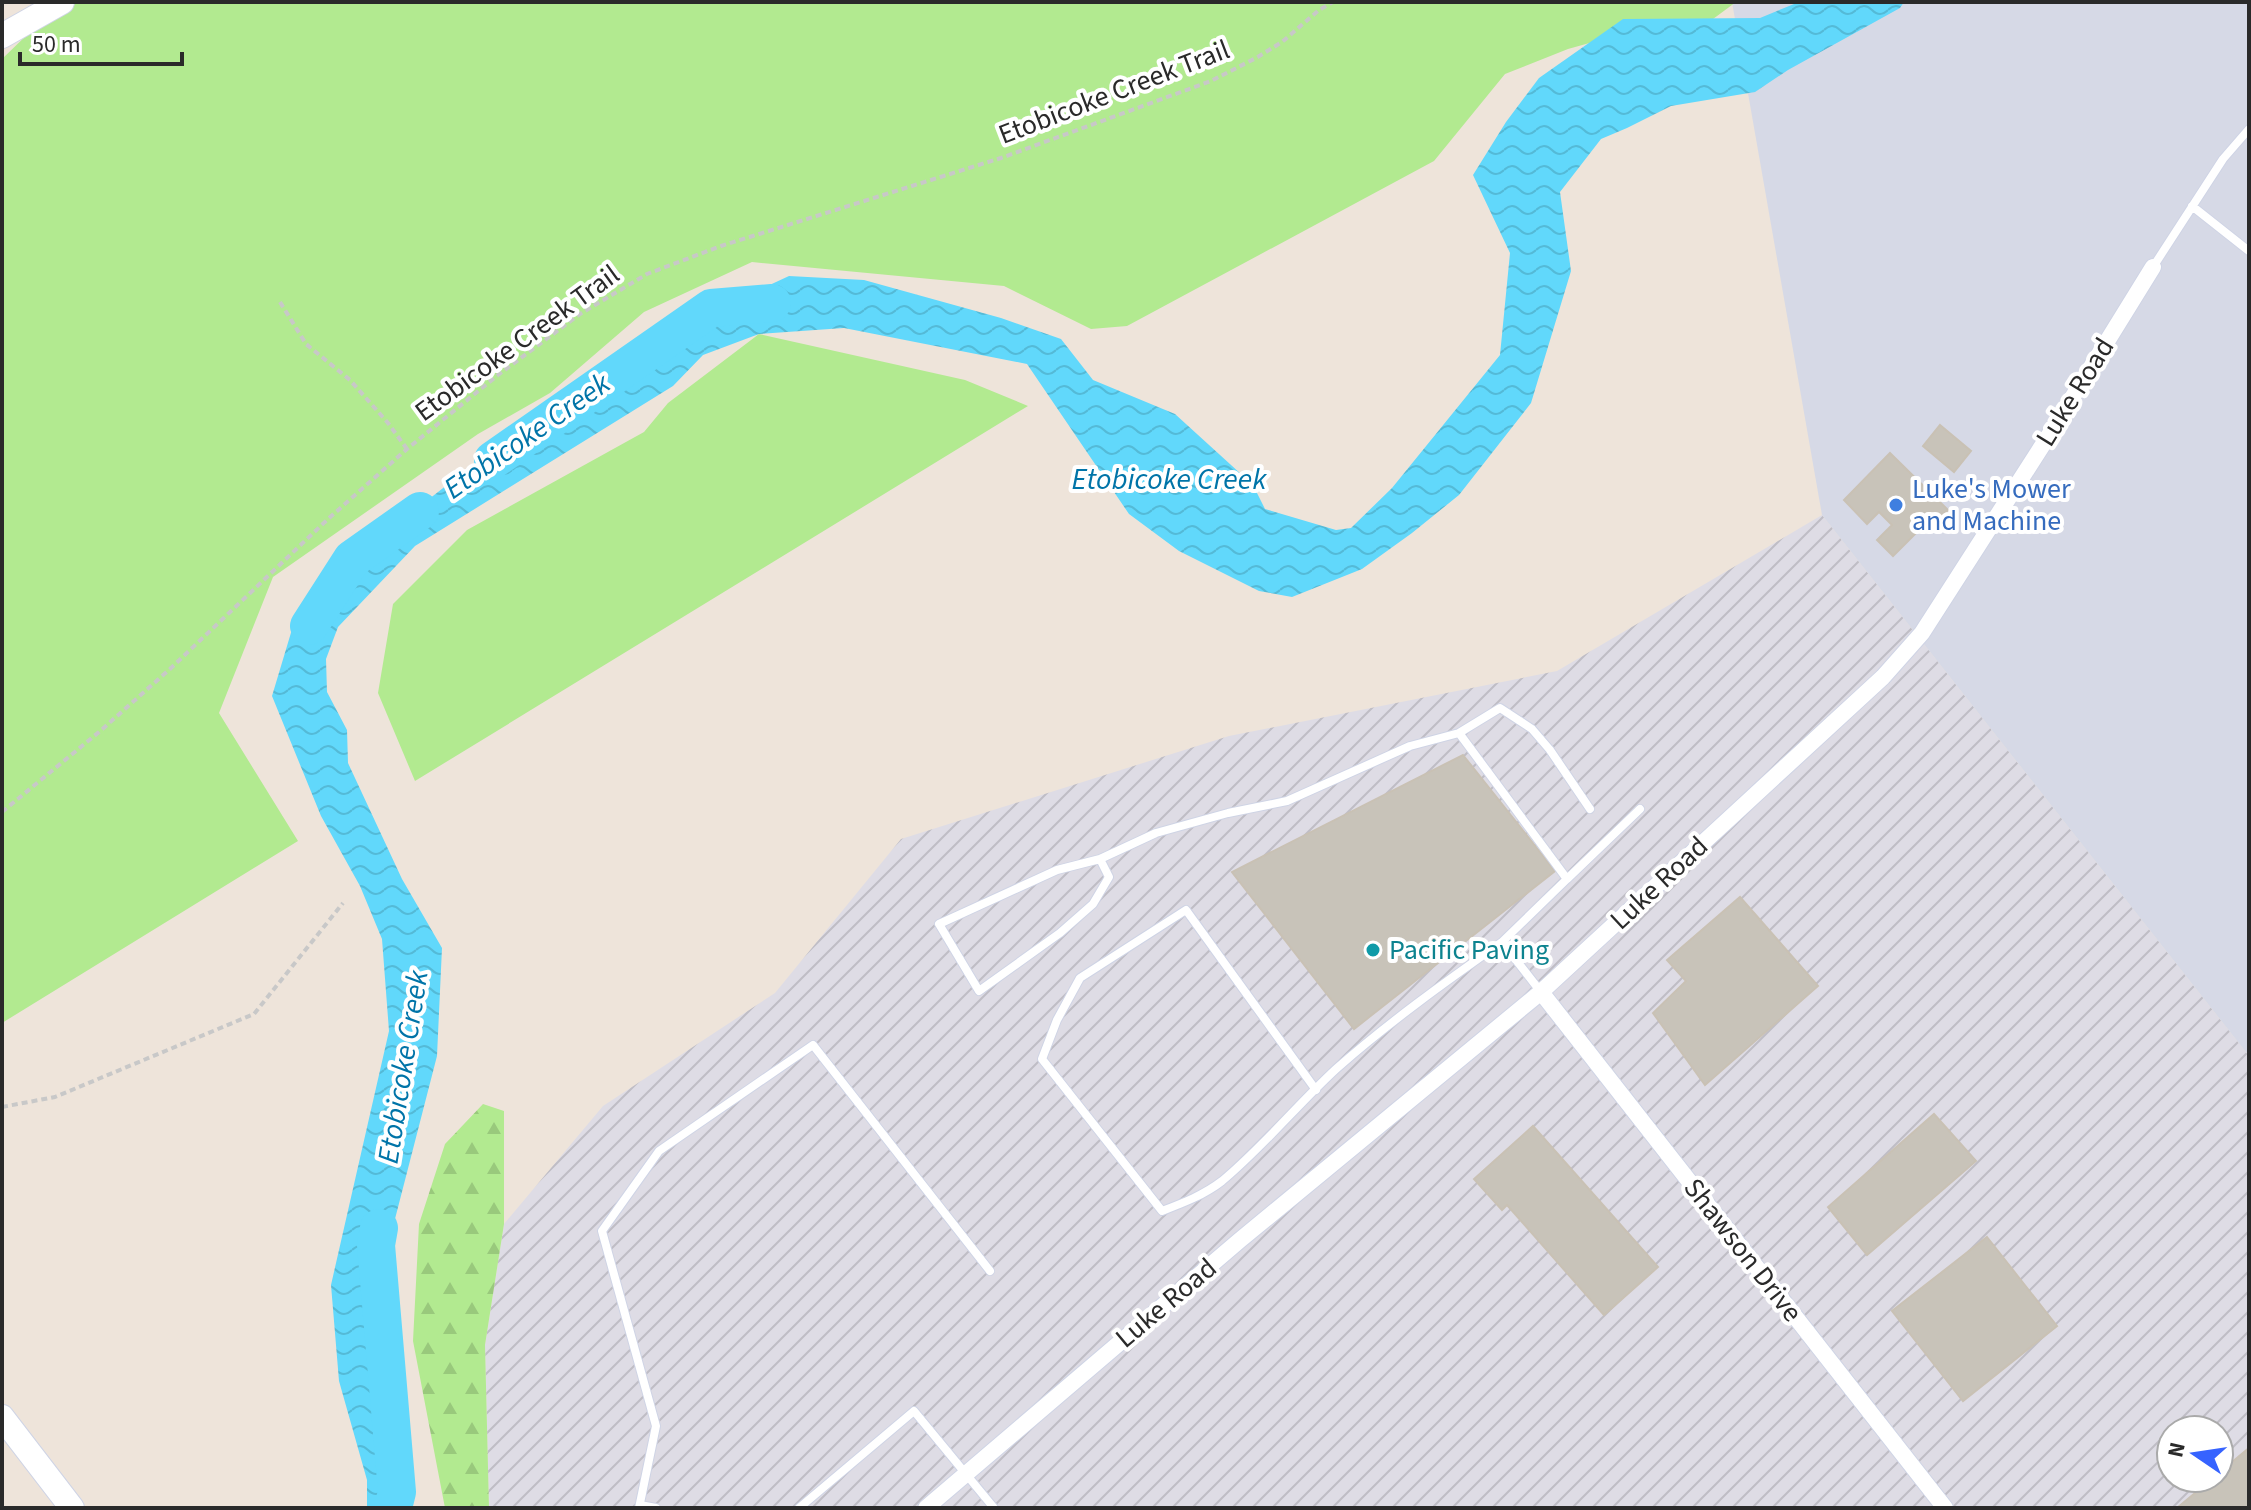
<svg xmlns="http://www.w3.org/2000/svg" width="2251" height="1510" font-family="'Source Sans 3',sans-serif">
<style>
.industrial{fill:url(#industrial-furrows);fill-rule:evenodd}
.airport{fill:#d6d9e6}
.grass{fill:#b2ea90}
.forest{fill:url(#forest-firs)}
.water{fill:url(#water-waves)}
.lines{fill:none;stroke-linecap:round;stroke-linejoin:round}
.river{stroke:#61d8fb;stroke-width:38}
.building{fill:#c8c3b9;stroke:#c9c1b4;stroke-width:2}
.lane-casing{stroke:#cfd4e5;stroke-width:10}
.street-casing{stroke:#cfd4e5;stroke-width:18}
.secondary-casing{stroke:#cfd4e5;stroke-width:26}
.path{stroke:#c8c8c8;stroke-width:4;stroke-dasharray:6 4;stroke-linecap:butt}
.lane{stroke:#fff;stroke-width:8}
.street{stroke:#fff;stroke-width:16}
.secondary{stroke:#fff;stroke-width:24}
.shop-dot{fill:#3f7fe0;stroke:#fff;stroke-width:3}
.culture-dot{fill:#0f9aa8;stroke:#fff;stroke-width:3}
.labels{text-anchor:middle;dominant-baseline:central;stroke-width:8;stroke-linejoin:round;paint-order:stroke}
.street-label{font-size:28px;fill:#2a2a2a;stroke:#fff}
.shop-label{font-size:28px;fill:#366cbe;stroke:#fff;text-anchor:start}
.culture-label{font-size:28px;fill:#0d838f;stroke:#fff;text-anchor:start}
.water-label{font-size:30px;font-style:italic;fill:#0074a8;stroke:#fff}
</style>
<defs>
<pattern id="industrial-furrows" width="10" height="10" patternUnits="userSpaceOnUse" patternTransform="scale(2)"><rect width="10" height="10" fill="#dedce5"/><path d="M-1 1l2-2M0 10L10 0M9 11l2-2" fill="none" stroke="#bfbdc5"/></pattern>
<pattern id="forest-firs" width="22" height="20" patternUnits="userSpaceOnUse" patternTransform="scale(2)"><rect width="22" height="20" fill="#b2ea90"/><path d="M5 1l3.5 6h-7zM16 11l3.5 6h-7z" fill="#99c97c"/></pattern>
<pattern id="water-waves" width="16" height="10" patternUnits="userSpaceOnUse" patternTransform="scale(2)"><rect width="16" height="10" fill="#61d8fb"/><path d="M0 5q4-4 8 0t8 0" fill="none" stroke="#54bad7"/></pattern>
</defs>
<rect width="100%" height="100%" fill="#eee4da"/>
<path class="industrial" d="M 1822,515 L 2249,1056 L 2249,1508 L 489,1508 L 485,1345 L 504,1224 L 603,1106 L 775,993 L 901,839 L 1229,736 L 1557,671 ZM 2171,1430 L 2219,1430 L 2219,1478 L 2171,1478 Z"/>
<path class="airport" d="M 1732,2 L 2249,2 L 2249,1056 L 1822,515 Z"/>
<path class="grass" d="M 61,2 L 1736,2 L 1713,19 L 1636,30 L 1568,49 L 1505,74 L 1434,161 L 1127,326 L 1091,329 L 1004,286 L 752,262 L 644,312 L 550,393 L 478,434 L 273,577 L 219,713 L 298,841 L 2,1023 L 2,59 Z
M 759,334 L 965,380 L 1028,406 L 415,781 L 378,693 L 393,604 L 467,530 L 644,432 L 668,403 Z"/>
<path class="forest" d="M 483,1104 L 504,1111 L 504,1224 L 485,1345 L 489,1508 L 445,1508 L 413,1341 L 419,1224 L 445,1144 Z"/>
<path class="water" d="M 1799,2 L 1904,2 L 1900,8 L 1788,70 L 1755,92 L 1671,106 L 1627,128 L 1601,139 L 1560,192 L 1571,271 L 1531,403 L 1459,495 L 1412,533 L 1362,569 L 1292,597 L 1259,591 L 1179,551 L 1129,514 L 1027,364 L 844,328 L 759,334 L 703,355 L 673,386 L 415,546 L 338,627 L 326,659 L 327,692 L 347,730 L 348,763 L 402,879 L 442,948 L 437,1056 L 379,1281 L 387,1314 L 382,1410 L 400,1458 L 399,1493 L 396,1508 L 367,1508 L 367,1480 L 339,1381 L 331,1285 L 389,1031 L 382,939 L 360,886 L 321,816 L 272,696 L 293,626 L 387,532 L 475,463 L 601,396 L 687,323 L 789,276 L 864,280 L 1001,318 L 1061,339 L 1093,380 L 1175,414 L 1253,485 L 1265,509 L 1336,530 L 1351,528 L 1392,488 L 1500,355 L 1510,253 L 1473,175 L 1506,122 L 1539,78 L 1623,19 L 1760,18 Z"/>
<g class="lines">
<path class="river" d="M 493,460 L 711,308 L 772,303
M 309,626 L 352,559 L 420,511
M 379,1228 L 376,1245 L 397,1492 L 393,1508"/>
</g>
<path class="building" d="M 1940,425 L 1971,451 L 1954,472 L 1923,446 Z
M 1890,453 L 1948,510 L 1929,529 L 1925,524 L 1893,556 L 1877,540 L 1892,525 L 1879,512 L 1867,524 L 1844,500 Z
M 1463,755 L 1555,871 L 1354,1029 L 1232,872 Z
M 1740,897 L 1818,986 L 1705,1085 L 1653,1013 L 1686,981 L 1667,960 Z
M 1934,1114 L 1976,1161 L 1867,1255 L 1828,1207 Z
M 1533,1126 L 1658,1267 L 1604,1315 L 1507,1205 L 1502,1210 L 1474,1179 Z
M 1987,1237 L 2057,1326 L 1963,1401 L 1892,1311 Z
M 2249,1448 L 2249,1508 L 2177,1508 L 2213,1478 L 2219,1478 L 2219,1473 Z"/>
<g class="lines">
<defs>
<path id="lane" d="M 2192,206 L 2249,251
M 2153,267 L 2223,159 L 2249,129
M 1459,733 L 1500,708 L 1532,729 L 1550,750 L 1590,809
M 1100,859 L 1109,877 L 1093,904 L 1060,933 L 979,991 L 939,924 L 1057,870 L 1100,859 L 1156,833 L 1228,813 L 1287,801 L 1410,746 L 1459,733 L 1567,879 L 1502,942 L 1541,992
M 1567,879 L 1640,809
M 1316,1090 L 1186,910 L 1080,978 L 1057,1020 L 1042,1059 L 1162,1211 C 1183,1203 1204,1195 1222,1181 C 1263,1147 1297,1105 1336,1069 C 1388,1023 1445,982 1502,942
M 640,1505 L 656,1508
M 639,1508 L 656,1426 L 602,1231 L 659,1151 L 813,1045 L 990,1271
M 799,1508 L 914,1411 L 994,1508"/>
<path id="street" d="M 1541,992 L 1945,1508
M 926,1508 L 1240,1240 L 1541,992 L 1883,677 L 1922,633 L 2051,432 L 2153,267"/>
<path id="secondary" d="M 2,36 L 62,2
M 2,1417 L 72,1508"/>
</defs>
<use href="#lane" class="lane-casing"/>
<use href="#street" class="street-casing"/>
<use href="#secondary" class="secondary-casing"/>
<path class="path" d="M 280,302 L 306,344 L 350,380 L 388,423 L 407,449
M 2,812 L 99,732 L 170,669 L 328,519 L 407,449 L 498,375 L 580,314 L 647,274 L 721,246 L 1001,158 L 1211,81 L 1256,58 L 1282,42 L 1319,10 L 1333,2
M 2,1107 L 55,1097 L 254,1014 L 343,903"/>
<use href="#lane" class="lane"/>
<use href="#street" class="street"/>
<use href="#secondary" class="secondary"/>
</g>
<circle class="shop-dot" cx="1896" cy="505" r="8"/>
<circle class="culture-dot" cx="1373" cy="950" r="8"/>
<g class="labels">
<g class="street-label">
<text transform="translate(1114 92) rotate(-21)">Etobicoke Creek Trail</text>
<text transform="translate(517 343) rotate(-36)">Etobicoke Creek Trail</text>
<text transform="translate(2075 392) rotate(-58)">Luke Road</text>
<text transform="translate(1659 883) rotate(-43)">Luke Road</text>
<text transform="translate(1743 1250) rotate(52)">Shawson Drive</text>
<text transform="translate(1166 1303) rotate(-40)">Luke Road</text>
</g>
<g class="shop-label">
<text x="1912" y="489">Luke's Mower<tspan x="1912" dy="32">and Machine</tspan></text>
</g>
<g class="culture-label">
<text x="1389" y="950">Pacific Paving</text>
</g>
<g class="water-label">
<text transform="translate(527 436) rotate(-35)">Etobicoke Creek</text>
<text x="1169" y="479">Etobicoke Creek</text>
<text transform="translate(403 1067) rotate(-81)">Etobicoke Creek</text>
</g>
</g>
<rect width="2251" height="1510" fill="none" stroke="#2a2a2a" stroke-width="8"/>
<g transform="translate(2195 1454) rotate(283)"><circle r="38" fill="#ffffff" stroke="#aaaaaa" stroke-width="2"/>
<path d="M0-6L14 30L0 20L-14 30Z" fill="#3663ff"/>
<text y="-12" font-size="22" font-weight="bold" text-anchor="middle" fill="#2a2a2a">N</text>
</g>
<path d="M20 52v12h162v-12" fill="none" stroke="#2a2a2a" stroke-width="4"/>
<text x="32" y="52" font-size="24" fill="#2a2a2a" stroke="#ffffff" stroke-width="6" paint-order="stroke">50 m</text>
</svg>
